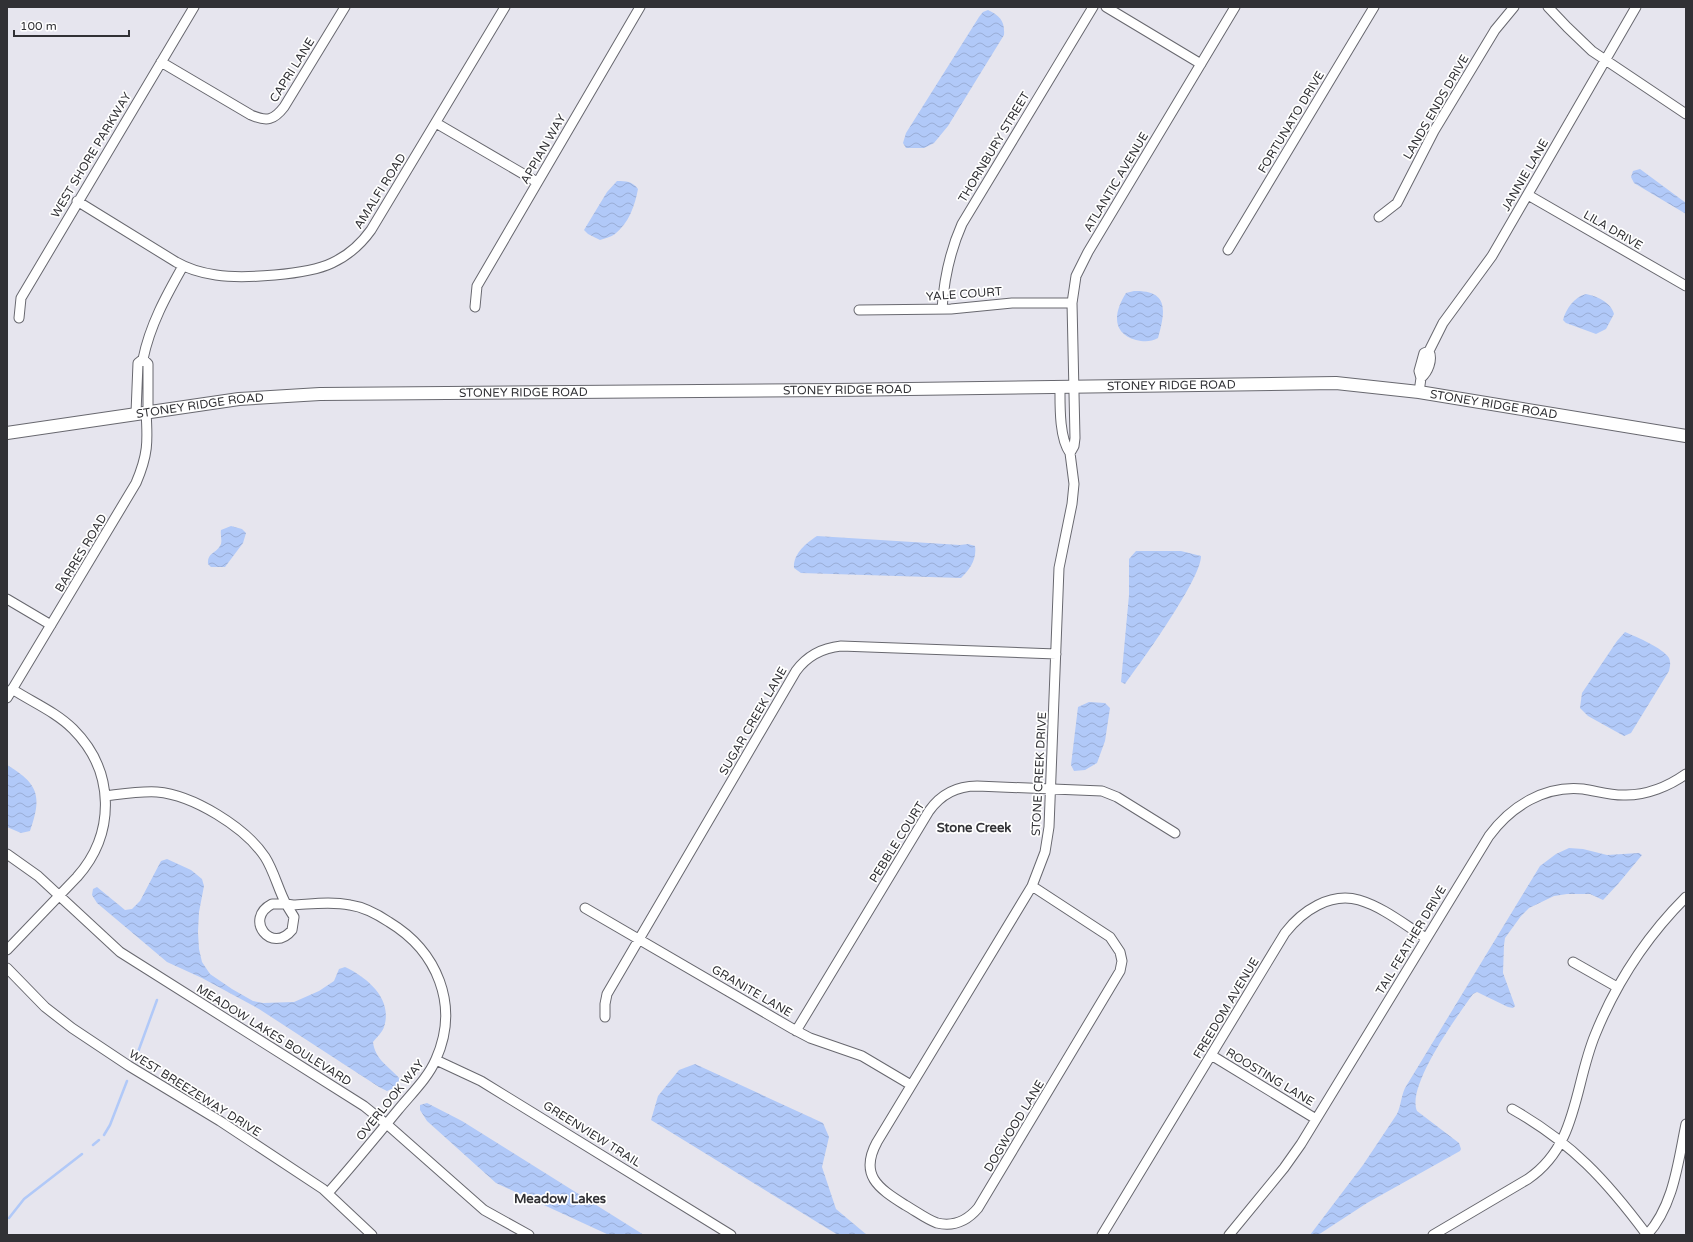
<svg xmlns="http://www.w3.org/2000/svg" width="1693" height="1242" font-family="'Varela Round',sans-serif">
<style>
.water{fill:url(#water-waves)}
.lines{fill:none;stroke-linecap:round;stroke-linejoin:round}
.stream{stroke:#b1c9f8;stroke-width:2.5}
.street-casing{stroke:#68686f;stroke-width:11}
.secondary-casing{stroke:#68686f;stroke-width:14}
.street{stroke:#fff;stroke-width:9}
.secondary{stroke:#fff;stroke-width:12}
.labels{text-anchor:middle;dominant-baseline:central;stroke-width:3.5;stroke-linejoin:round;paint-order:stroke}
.street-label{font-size:12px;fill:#313135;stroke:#fff}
.neighbourhood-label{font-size:13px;font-weight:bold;fill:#313135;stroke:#fff}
</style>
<defs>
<pattern id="water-waves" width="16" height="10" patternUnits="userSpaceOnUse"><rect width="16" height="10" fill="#b1c9f8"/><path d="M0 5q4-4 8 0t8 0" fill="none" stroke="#99add5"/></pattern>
</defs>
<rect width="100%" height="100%" fill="#e6e5ee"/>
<path class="water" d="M 988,10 C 1000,16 1005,21 1004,35 L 948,126 L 934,143 L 924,148 L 906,148 L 903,143 L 906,133 L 979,17 L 983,12 Z
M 1640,169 L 1686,203 L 1686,214 L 1634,183 L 1631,177 L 1633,171 Z
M 617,181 C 626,181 632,181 638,189 C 635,205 629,223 615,234 C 611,237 605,238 600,240 L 588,234 L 584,230 L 607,192 Z
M 1134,291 C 1170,290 1165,312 1158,338 C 1151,342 1144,342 1136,340 C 1111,333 1114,312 1126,293 Z
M 1586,294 C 1596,296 1611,302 1614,314 L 1606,329 L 1596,334 L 1566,323 L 1563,320 C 1566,309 1574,297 1586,294 Z
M 231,526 L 242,529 L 246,533 L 243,543 L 225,567 L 211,567 L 208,564 C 207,553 215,554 220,546 C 223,541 220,536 221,530 Z
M 817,536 L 960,545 L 968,544 L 975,546 C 977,559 970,569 961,578 L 801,573 L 794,568 C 793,554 806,543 817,536 Z
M 1136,551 L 1181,551 L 1201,556 C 1201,579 1142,661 1125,684 L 1121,682 L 1129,595 L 1129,559 Z
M 1625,632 C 1637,637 1663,648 1669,658 C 1671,663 1670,666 1669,671 L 1631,733 L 1624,736 L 1588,716 L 1580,708 L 1582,693 L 1617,641 Z
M 1089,702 L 1105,703 L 1110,708 L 1105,741 L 1097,763 L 1085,770 L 1074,771 L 1071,765 L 1078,707 Z
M 7,765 C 39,784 42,796 30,831 L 21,833 L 7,827 Z
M 1569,848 L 1583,849 L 1607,855 L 1639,853 L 1642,855 L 1618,884 L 1603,900 L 1590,894 L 1567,894 L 1554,896 L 1529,908 L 1521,916 L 1505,938 L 1504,945 L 1503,973 L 1515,1006 L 1513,1008 L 1508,1007 L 1477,992 L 1473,994 C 1458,1015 1406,1086 1417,1111 L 1459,1143 L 1461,1149 L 1460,1151 L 1367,1203 L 1318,1235 L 1310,1235 L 1363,1165 L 1397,1114 C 1401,1105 1401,1097 1405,1088 L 1540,866 L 1556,854 Z
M 167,859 L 191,870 L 202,879 L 204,886 L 199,912 L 198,932 L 199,949 L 202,962 L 210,974 L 232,989 L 253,1001 L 263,1003 L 294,1002 L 319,991 L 334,981 L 339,969 L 345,967 C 368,978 393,999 384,1027 C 382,1033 376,1038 373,1042 C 375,1060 390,1067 400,1079 L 394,1088 L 387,1091 L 379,1087 L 259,1009 L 202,978 L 167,962 L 97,903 L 92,895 L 93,889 L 97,887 L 125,910 L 132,909 L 140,901 L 161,861 Z
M 695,1064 L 823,1123 L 829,1137 L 822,1167 L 836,1209 L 867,1235 L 838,1235 L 651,1120 L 658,1096 L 679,1070 Z
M 427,1103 L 462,1121 L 644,1235 L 609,1235 L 496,1183 L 427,1121 L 420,1110 L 420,1105 Z"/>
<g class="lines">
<path class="stream" d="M 138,1052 L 157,1000
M 104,1135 L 110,1125 L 127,1081
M 93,1145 L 99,1140
M 9,1218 L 24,1199 L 82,1154"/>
<defs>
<path id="street" d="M 1106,7 L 1201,64
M 1548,7 L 1567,27 L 1592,51 L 1686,114
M 161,62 L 251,115 C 267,122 274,120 284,107 L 345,7
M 436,123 L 537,182
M 1528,195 L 1686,286
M 77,201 L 176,262 C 188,269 202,273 216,275 C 243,279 307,275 332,263 C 347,256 361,244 371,230 L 505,7
M 1379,217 L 1397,203 L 1434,131 L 1495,30 L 1514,7
M 1228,250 L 1374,7
M 475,307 L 477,286 L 640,7
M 942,309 C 944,279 950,251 962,224 L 1093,7
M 859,310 L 951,309 L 1012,303 L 1072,303
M 19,318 L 21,298 L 194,7
M 143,359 C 150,325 166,296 183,266
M 1421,378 C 1428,372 1433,360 1429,351
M 1060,386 C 1060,405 1059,438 1070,453 L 1074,446 L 1075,438 L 1072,303 L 1076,276 L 1088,252 L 1235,7
M 1419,392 L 1421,378 L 1419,371 L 1424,353 L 1429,351 L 1443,323 L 1492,256 L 1636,7
M 136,413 L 138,363 L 143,359 L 148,364 L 148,411
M 7,599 L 51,625
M 7,698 L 136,483 C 148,455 148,442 146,412
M 105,796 C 122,794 140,791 157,792 C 193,795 245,827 265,857 C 274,871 278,889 286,904 L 293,905 C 312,904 331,901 350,905 C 364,907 377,914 389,922 C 437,951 460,1005 436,1059 C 428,1078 411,1094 398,1110 C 375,1138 352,1166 328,1193
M 7,854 L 38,876 L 120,952 L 364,1106 L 390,1127 L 484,1210 L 529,1235
M 1032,886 L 1110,937 L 1120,952 L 1122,961 L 1120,971 L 978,1208 C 967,1221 954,1227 937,1223 C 926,1219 916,1211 905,1205 C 878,1188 859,1175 877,1142 L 1032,886 L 1045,852 L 1049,827 L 1059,568 L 1072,504 L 1074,484 L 1070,453
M 272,904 L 286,904 L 294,917 L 292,930 C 272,955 243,919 272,904 Z
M 585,908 L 793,1029 L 810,1038 L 862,1056 L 911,1085
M 7,950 L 77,877 C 116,833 115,771 73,729 C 56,712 32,702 12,689
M 1573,962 L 1617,987
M 7,968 L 45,1007 L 72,1028 L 129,1066 L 220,1121 L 323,1189 L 372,1235
M 605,1017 L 605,1004 L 607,994 L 796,671 C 807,656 822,648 841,646 L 1056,654
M 796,1031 L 929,811 C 941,794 956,786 977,786 L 1102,791 L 1117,797 L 1175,833
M 1211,1055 L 1316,1119
M 436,1060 L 481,1081 L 731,1235
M 1512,1109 C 1572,1143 1606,1180 1647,1235
M 1102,1235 L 1285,933 C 1302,911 1330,892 1359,900 C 1383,907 1405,925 1426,938
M 1229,1235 L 1284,1168 L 1301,1144 L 1489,836 C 1511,806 1545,785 1583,789 C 1597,791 1612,796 1626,795 C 1647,795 1669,786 1686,774
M 1433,1235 L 1528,1179 C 1578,1145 1574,1086 1595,1035 C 1616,983 1647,936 1686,897
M 1647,1235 C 1674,1205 1678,1162 1686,1124"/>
<g id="secondary">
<path id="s1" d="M 7,433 L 239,399 L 320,394 L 836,390 L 1336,383 L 1419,392 L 1686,436"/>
</g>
</defs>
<use href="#street" class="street-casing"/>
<use href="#secondary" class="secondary-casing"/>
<use href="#street" class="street"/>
<use href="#secondary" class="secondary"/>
</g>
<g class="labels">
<g class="street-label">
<text transform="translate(292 70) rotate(-58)">CAPRI LANE</text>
<text transform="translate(1436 107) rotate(-60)">LANDS ENDS DRIVE</text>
<text transform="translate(1291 122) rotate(-59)">FORTUNATO DRIVE</text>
<text transform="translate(994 147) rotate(-59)">THORNBURY STREET</text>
<text transform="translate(543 149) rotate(-60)">APPIAN WAY</text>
<text transform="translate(91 155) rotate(-59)">WEST SHORE PARKWAY</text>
<text transform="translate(1525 175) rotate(-60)">JANNIE LANE</text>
<text transform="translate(1116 182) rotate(-59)">ATLANTIC AVENUE</text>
<text transform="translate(380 191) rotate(-58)">AMALFI ROAD</text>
<text transform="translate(1613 230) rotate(30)">LILA DRIVE</text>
<text transform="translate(964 294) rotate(-4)">YALE COURT</text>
<text stroke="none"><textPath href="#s1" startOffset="1167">STONEY RIDGE ROAD</textPath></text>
<text stroke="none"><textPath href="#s1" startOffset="843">STONEY RIDGE ROAD</textPath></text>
<text stroke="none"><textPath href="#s1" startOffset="519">STONEY RIDGE ROAD</textPath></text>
<text stroke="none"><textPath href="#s1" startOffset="1491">STONEY RIDGE ROAD</textPath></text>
<text stroke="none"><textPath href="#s1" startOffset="195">STONEY RIDGE ROAD</textPath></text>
<text transform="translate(81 553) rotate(-59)">BARRES ROAD</text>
<text transform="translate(753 721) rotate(-60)">SUGAR CREEK LANE</text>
<text transform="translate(1039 774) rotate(-87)">STONE CREEK DRIVE</text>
<text transform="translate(897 842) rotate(-58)">PEBBLE COURT</text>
<text transform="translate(1411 940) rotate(-59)">TAIL FEATHER DRIVE</text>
<text transform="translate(752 991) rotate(30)">GRANITE LANE</text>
<text transform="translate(1226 1008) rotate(-59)">FREEDOM AVENUE</text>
<text transform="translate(274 1035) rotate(32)">MEADOW LAKES BOULEVARD</text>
<text transform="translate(1270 1077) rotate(31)">ROOSTING LANE</text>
<text transform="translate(195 1093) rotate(32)">WEST BREEZEWAY DRIVE</text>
<text transform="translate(390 1100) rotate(-51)">OVERLOOK WAY</text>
<text transform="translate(1014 1126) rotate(-59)">DOGWOOD LANE</text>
<text transform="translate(592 1134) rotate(32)">GREENVIEW TRAIL</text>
</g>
<g class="neighbourhood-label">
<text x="974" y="828">Stone Creek</text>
<text x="560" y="1199">Meadow Lakes</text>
</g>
</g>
<rect width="1693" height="1242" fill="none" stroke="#313135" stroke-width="16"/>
<path d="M14 30v6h115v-6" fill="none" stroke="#313135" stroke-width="2"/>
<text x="20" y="30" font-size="12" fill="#313135" stroke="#ffffff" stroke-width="3" paint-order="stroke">100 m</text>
</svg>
